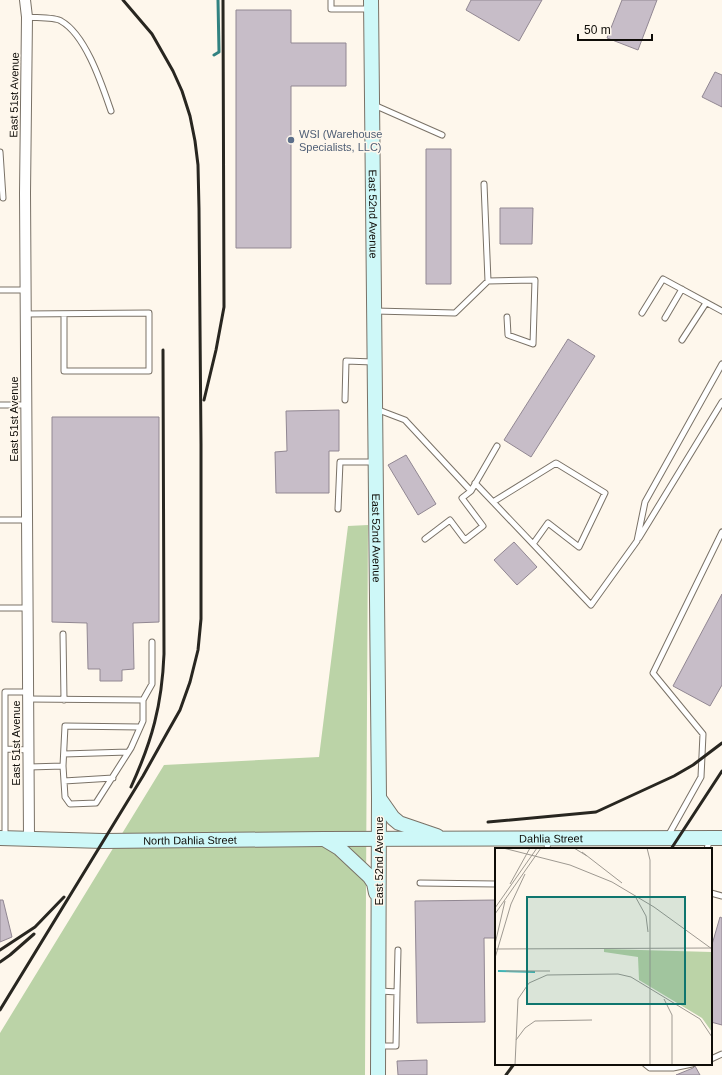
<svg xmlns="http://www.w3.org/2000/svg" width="722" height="1075" font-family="Arial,sans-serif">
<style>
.grass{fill:#bbd3a7}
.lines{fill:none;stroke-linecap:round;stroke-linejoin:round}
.stream{stroke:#328281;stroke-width:3}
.building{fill:#c7bdc8;stroke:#918792}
.lane-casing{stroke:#7a7267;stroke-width:7}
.street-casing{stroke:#7a7267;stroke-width:12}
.secondary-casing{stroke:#7a7267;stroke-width:16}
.lane{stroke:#fff;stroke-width:5}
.street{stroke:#fff;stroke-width:10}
.secondary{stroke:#cef8f8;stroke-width:14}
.rail{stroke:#282620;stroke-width:3}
.service-dot{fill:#5c6f8a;stroke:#fef7ec;stroke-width:1.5}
.labels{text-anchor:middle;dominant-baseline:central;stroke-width:3;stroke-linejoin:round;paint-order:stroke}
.street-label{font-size:11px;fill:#0f0d08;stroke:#fef7ec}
.service-label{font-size:11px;fill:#4e5e75;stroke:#fef7ec;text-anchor:start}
.inset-river{fill:none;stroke:#41b4b5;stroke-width:2}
.inset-road{fill:none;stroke:#9e9991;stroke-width:1}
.view{fill:#0f766e;fill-opacity:0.15;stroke:#0f766e;stroke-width:2}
.inset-edge{fill:none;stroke:#0f0d08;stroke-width:2}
</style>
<rect width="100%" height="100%" fill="#fef7ec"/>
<path class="grass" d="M 368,525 L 365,1075 L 0,1075 L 0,1033 L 164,765 L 319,757 L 348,526 Z"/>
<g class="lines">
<path class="stream" d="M 214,55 L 219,52 L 218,0"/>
</g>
<path class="building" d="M 471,0 L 542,0 L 519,41 L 466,10 Z
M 622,0 L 657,0 L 638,50 L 607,38 Z
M 236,10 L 291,10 L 291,43 L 346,43 L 346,86 L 291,86 L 291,248 L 236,248 Z
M 715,72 L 722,75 L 722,107 L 702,97 Z
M 426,149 L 451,149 L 451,284 L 426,284 Z
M 500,208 L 533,208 L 532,244 L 500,244 Z
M 568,339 L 595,356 L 531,457 L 504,440 Z
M 339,410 L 339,451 L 329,451 L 329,493 L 276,493 L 275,452 L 287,451 L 286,411 Z
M 52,417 L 159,417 L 159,622 L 133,623 L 134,669 L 122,670 L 122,681 L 100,681 L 100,669 L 88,669 L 87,623 L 52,622 Z
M 406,455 L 436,504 L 418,515 L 388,465 Z
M 514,542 L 537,567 L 517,585 L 494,560 Z
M 722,594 L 722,685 L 710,706 L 673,686 Z
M 0,900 L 3,900 L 12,937 L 0,942 Z
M 496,900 L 496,938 L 484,938 L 485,1022 L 417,1023 L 415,901 Z
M 720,917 L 722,918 L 722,1025 L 711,1022 L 711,948 Z
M 427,1060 L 427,1075 L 398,1075 L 397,1061 Z
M 695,1066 L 700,1075 L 676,1075 L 693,1068 Z"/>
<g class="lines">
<defs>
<path id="lane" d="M 331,0 L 331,9 L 370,9
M 27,17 C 35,18 55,17 61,21 C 86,35 102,85 111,111
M 374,105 L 442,135
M 0,152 L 3,198
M 488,281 L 535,280 L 533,344 L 508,335 L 507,317
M 0,290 L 25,290
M 375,311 L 455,313 L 488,281 L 484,184
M 642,313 L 663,279 L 722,311
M 25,314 L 149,313 L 149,371 L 64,371 L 64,314
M 665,318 L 682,289
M 682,340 L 706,303
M 345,400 L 346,361 L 373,362
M 0,405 L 26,405
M 376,409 L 405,420 L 471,491 L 497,446
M 475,483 L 591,605 L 637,541 L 645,502 L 722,364
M 493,502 L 556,463 L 605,493 L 579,547 L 548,523 L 533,544
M 338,509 L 340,462 L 374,462
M 0,520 L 27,520
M 639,538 L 722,402
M 425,539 L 450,520 L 465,540 L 483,526 L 462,498 L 471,491
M 0,608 L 28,608
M 63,634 L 64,700
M 28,699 L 143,700 L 143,721 L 131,748 L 96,803 L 70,804 L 65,797 L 63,766 L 29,767
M 143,700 L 152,684 L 152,642
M 5,749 L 29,750
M 64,754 L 128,752
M 63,766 L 65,726 L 140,727
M 64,781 L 113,778
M 668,836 L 701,777 L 703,734 L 653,673 L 722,532
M 5,837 L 5,692 L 28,692
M 547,849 L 548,840
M 707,849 L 710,838
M 420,883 L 496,884
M 711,893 L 722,896
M 380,991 L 397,992 L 398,950
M 380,1046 L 396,1046 L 397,992
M 711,1059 L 722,1054
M 645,1064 L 650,1068 L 673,1068 L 692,1064"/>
<path id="street" d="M 25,0 L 27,17 L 25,193 L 29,838"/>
<g id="secondary">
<path id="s1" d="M 371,0 L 379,798 L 378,1075"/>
<path d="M 379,798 L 393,818 L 399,823 L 437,836"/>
<path id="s2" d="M 0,838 L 103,841 L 324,839 L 722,838"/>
<path d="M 324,839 L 339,848 L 370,877 L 374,883 L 376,893"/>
</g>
</defs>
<use href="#lane" class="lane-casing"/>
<use href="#street" class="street-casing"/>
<use href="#secondary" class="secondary-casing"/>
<use href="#lane" class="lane"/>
<use href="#street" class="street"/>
<use href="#secondary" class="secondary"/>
<path class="rail" d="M 204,400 L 216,350 L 224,307 L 223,0
M 131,787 C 152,741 162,705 164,654 L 163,350
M 488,822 L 596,812 L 674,776 L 693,765 L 722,743
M 671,849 L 722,771
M 0,950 L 35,927 L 64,897
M 0,962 L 10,955 L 34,934
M 0,1010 L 143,776 L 167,733 L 180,710 L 190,682 L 198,650 L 201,619 L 201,444 L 199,209 L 198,165 L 195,141 L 190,116 L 182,91 L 173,71 L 152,34 L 123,0
M 506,1075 L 514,1064"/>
</g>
<circle class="service-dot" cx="291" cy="140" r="4"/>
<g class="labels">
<g class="street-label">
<text transform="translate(14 95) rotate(-89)">East 51st Avenue</text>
<text stroke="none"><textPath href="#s1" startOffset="214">East 52nd Avenue</textPath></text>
<text transform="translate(14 419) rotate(-90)">East 51st Avenue</text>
<text stroke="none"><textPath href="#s1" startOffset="538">East 52nd Avenue</textPath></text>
<text transform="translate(16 743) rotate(-90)">East 51st Avenue</text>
<text stroke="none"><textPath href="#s2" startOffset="551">Dahlia Street</textPath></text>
<text stroke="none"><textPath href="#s2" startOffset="190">North Dahlia Street</textPath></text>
<text transform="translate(379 861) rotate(-90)">East 52nd Avenue</text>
</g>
<g class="service-label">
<text x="299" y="134">WSI (Warehouse<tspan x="299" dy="13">Specialists, LLC)</tspan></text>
</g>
</g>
<g transform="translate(495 848)">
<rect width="217" height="217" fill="#fef7ec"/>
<path d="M 109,101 L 217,104 L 217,184 L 207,170 L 144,132 L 143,109 L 109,104 Z" fill="#bbd3a7"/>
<path class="inset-river" d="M 3,123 L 40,124"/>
<path class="inset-road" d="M 8,0 L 75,17 L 117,34 L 159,59 L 217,101M 79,0 L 92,8M 152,0 L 155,12 L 155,217M 87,4 L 127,35M 15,36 L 35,0M 140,48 L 151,68 L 153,84M 0,60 L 42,0M 0,66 L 46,0M 0,96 L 10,53M 0,101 L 217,100M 0,110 L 16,56 L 30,26M 11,123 L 55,123M 169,151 L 177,167 L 177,217M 21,192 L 30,180 L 40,173 L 97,172M 20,217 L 23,151 L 34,135 L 52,127 L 123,126 L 136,129 L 205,171 L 217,189"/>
<path class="view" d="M 32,49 L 190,49 L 190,156 L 32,156 Z"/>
<rect width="217" height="217" class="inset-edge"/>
</g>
<path d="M578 34v6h74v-6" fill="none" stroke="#0f0d08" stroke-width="2"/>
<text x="584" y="34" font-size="12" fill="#0f0d08" stroke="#fef7ec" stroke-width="3" paint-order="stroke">50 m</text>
</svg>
